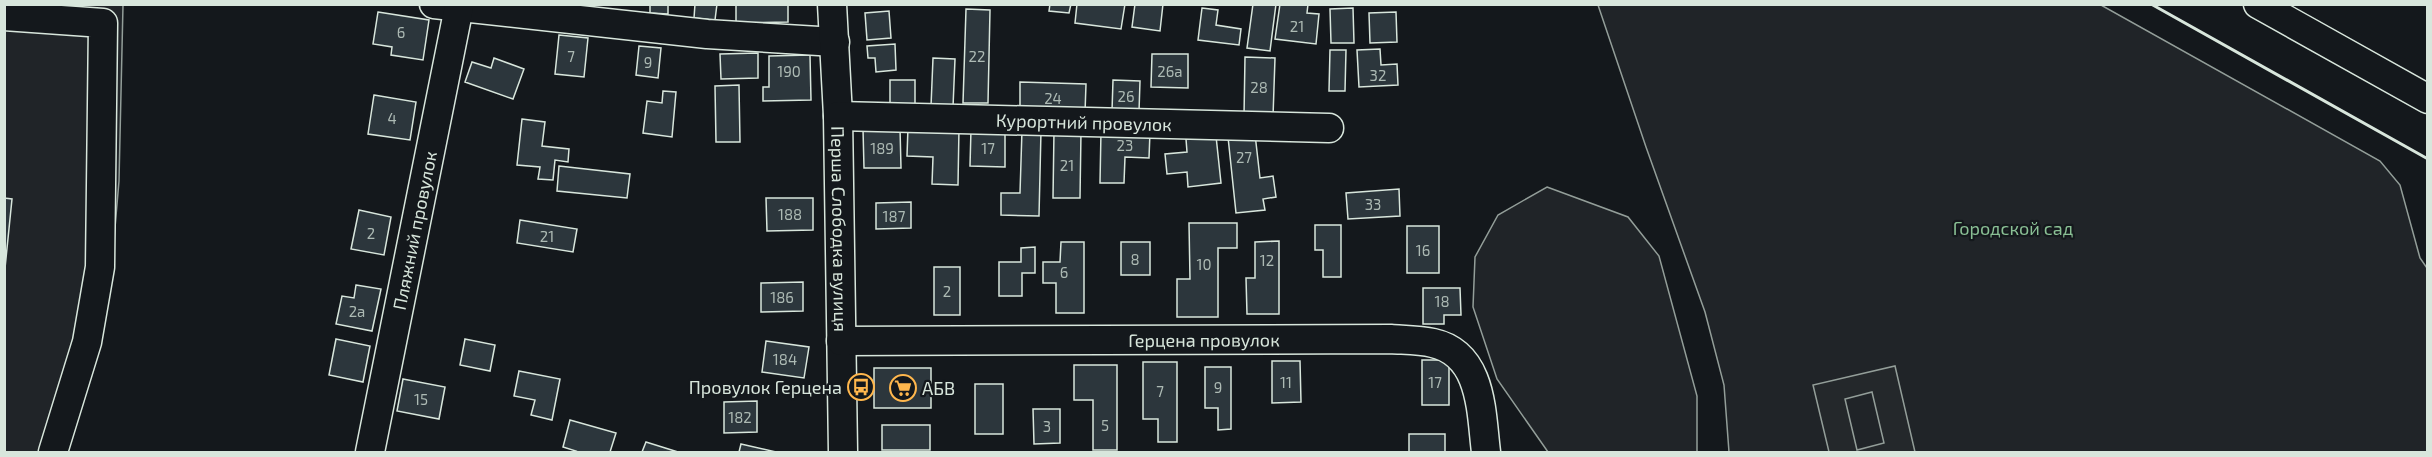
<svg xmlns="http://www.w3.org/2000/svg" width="2432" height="457" font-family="'Exo 2',sans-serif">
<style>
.green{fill:#202428;stroke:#939e99;stroke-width:1.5}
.parking{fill:#24282b;stroke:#939e99;stroke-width:1.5;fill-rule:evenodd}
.building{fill:#2c363c;stroke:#d8e6dc;stroke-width:1.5}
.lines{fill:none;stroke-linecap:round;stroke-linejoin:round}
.minor-casing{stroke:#d8e6dc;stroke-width:31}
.minor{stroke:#14181c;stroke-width:28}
.wall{stroke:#d8e6dc;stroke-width:3}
.labels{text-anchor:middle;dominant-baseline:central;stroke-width:4.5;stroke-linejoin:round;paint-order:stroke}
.number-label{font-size:15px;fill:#adbab4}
.street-label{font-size:18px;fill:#d8e6dc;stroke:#14181c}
.park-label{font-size:18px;fill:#8ac095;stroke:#14181c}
.poi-label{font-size:18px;fill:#d8e6dc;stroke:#14181c;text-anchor:end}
</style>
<rect width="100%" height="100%" fill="#14181c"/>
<path class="green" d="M 4,5 L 123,5 L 119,181 L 111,274 L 60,452 L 5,452 Z
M 1598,5 L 2101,5 L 2380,161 L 2400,185 L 2420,258 L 2427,268 L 2427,452 L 1729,452 L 1724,385 L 1705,312 L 1646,147 Z
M 1547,187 L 1628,217 L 1659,256 L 1697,396 L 1697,452 L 1548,452 L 1497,379 L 1473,307 L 1475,257 L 1498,215 Z"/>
<path class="parking" d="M 1895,366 L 1915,452 L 1829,452 L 1813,385 ZM 1872,392 L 1884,443 L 1857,450 L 1845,399 Z"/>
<path class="building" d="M 650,4 L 668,4 L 668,14 L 650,13 Z
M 695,4 L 717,4 L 715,20 L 694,18 Z
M 736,4 L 788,4 L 788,22 L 736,23 Z
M 1050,4 L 1071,4 L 1069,13 L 1049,11 Z
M 1077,4 L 1125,4 L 1121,29 L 1075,23 Z
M 1135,4 L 1163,4 L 1160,31 L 1132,27 Z
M 1253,4 L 1276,4 L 1270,51 L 1247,48 Z
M 1280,4 L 1308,4 L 1307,13 L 1319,14 L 1316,44 L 1275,39 Z
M 1202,8 L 1218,10 L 1216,25 L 1241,29 L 1239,45 L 1198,40 Z
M 1353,8 L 1354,43 L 1331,43 L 1330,9 Z
M 966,9 L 990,10 L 988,103 L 963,103 Z
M 889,11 L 891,38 L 867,40 L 865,13 Z
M 378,12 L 429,20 L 423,60 L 391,55 L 392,47 L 373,44 Z
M 1396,12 L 1397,42 L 1370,43 L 1369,13 Z
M 559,35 L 588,38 L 584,77 L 555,74 Z
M 895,44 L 896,70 L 876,72 L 875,58 L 868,58 L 867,46 Z
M 639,46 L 661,48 L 658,78 L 636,75 Z
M 1380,49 L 1381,65 L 1397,64 L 1398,85 L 1359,87 L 1357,50 Z
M 1330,50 L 1346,50 L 1345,91 L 1329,91 Z
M 758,53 L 758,78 L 721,79 L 720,54 Z
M 1152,54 L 1188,54 L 1188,88 L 1151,87 Z
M 810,55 L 811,100 L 763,101 L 763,87 L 769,87 L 769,56 Z
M 1245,57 L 1275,58 L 1273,117 L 1244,116 Z
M 494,58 L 524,69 L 513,99 L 465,82 L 472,62 L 491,68 Z
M 933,58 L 955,59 L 953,107 L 931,106 Z
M 890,80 L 915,80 L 915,109 L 890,109 Z
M 1113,80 L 1140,81 L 1139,112 L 1112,111 Z
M 1020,82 L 1086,84 L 1085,113 L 1020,112 Z
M 739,85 L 740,142 L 716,142 L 715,86 Z
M 663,91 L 676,92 L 672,137 L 643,133 L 647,101 L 662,103 Z
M 374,95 L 416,102 L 410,140 L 368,134 Z
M 522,119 L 545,122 L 542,146 L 569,149 L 568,162 L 555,160 L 553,180 L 538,179 L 540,167 L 517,165 Z
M 908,127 L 959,128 L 958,185 L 932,184 L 933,157 L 907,156 Z
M 900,128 L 901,168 L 864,168 L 863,129 Z
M 971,129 L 1005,130 L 1005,167 L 970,166 Z
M 1022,130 L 1041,131 L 1039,216 L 1001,215 L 1001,193 L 1020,193 Z
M 1054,131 L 1081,132 L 1080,198 L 1053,198 Z
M 1101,131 L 1150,132 L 1149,158 L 1125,157 L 1124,183 L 1100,183 Z
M 1255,134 L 1260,178 L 1273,176 L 1276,197 L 1263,199 L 1265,210 L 1236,213 L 1228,137 Z
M 1216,136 L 1221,183 L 1188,187 L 1187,172 L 1167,174 L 1165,154 L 1187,152 L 1186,139 Z
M 559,166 L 630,174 L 627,198 L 557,191 Z
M 1399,189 L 1400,216 L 1348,219 L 1346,193 Z
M 4,198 L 12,199 L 4,278 Z
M 766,198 L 813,198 L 813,230 L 767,231 Z
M 911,202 L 911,228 L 876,229 L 876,203 Z
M 359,210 L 391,217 L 384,255 L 351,249 Z
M 520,220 L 577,229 L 573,252 L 517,243 Z
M 1189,223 L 1237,223 L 1237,248 L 1218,248 L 1218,317 L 1177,317 L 1177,279 L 1190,279 Z
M 1315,225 L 1341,225 L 1341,277 L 1323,277 L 1323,250 L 1315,250 Z
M 1407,226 L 1439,226 L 1439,273 L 1407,273 Z
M 1279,241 L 1279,314 L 1247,314 L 1246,278 L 1255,278 L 1255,242 Z
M 1061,242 L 1084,242 L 1084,313 L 1056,313 L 1056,283 L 1043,283 L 1043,262 L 1060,262 Z
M 1121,242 L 1150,242 L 1150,275 L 1121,275 Z
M 1035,247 L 1035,273 L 1022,273 L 1022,296 L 999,296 L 999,262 L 1021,262 L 1021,248 Z
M 934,267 L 960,267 L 960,315 L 934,315 Z
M 803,282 L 803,311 L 761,312 L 761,283 Z
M 356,285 L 381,289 L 372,331 L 336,324 L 342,296 L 354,298 Z
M 1423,288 L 1460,288 L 1461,315 L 1444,315 L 1444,324 L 1423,324 Z
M 336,339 L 370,346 L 363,382 L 329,375 Z
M 465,339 L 495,345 L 490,371 L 460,365 Z
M 766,341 L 809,347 L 804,378 L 762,372 Z
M 1422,360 L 1449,360 L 1449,405 L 1422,405 Z
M 1272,361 L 1300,361 L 1301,402 L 1272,403 Z
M 1143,362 L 1177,362 L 1177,442 L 1158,442 L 1158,419 L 1143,419 Z
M 1074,365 L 1117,365 L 1117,450 L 1093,450 L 1093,400 L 1074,400 Z
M 1205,367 L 1231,367 L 1231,429 L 1218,430 L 1218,408 L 1205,408 Z
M 874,368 L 931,368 L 931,408 L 874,408 Z
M 519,371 L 560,379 L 552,420 L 531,415 L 535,400 L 514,396 Z
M 403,379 L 445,387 L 439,419 L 397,411 Z
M 975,384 L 1003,384 L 1003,434 L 975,434 Z
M 757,401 L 757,432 L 724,433 L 724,402 Z
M 1033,409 L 1060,409 L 1060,443 L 1034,444 Z
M 570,420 L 616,433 L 610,452 L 575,452 L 576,451 L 563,447 Z
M 882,425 L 930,425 L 930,450 L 882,450 Z
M 1409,434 L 1445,434 L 1445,452 L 1409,452 Z
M 646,442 L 678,452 L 642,452 Z
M 741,444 L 776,452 L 739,452 Z"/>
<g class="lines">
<defs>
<g id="minor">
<path d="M 434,4 L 707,34 L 835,42"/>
<path id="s1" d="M 832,4 L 838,116 L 843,452"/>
<path d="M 2258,4 L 2428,99"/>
<path d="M 4,16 L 103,23 L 100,267 L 87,342 L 53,452"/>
<path id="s2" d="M 838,116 L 1329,128"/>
<path id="s3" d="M 841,341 L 1391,339 C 1405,340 1420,340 1433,343 C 1483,354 1481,413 1486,452"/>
<path id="s4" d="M 370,452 L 459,7"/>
</g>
</defs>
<use href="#minor" class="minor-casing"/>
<use href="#minor" class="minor"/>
<path class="wall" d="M 2151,4 L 2428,159"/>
</g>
<defs>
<symbol id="bus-ring" viewBox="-11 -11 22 22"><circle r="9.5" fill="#14181c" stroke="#ffb74d" stroke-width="1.5"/><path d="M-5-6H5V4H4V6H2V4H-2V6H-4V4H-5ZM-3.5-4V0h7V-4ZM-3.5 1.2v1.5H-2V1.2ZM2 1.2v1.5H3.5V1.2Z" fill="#ffb74d"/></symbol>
<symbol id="supermarket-ring" viewBox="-11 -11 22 22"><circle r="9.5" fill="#14181c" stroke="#ffb74d" stroke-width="1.5"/><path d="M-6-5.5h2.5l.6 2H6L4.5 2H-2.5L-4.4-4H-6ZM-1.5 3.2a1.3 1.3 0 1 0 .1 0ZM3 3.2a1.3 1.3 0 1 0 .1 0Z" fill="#ffb74d"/></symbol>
</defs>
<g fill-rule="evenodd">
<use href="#bus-ring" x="846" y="372" width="30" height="30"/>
<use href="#supermarket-ring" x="888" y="373" width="30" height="30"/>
</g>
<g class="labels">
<g class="number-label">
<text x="1297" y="26">21</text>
<text x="401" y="32">6</text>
<text x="571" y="56">7</text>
<text x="977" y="56">22</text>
<text x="648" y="62">9</text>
<text x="789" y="71">190</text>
<text x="1170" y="71">26а</text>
<text x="1378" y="75">32</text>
<text x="1259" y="87">28</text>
<text x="1126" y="96">26</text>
<text x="1053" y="98">24</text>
<text x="392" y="118">4</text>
<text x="1125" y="145">23</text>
<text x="882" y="148">189</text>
<text x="988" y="148">17</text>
<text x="1244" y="157">27</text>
<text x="1067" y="165">21</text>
<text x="1373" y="204">33</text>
<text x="790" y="214">188</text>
<text x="894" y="216">187</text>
<text x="371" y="233">2</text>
<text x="547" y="236">21</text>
<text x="1423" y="250">16</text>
<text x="1135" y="259">8</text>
<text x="1267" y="260">12</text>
<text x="1204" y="264">10</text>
<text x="1064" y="272">6</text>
<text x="947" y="291">2</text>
<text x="782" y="297">186</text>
<text x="1442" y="301">18</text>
<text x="357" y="311">2а</text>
<text x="785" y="359">184</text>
<text x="1286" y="382">11</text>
<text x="1435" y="382">17</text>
<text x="1218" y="387">9</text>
<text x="1160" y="391">7</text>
<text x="421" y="399">15</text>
<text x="740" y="417">182</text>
<text x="1105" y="425">5</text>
<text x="1047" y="426">3</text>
</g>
<g class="street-label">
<text stroke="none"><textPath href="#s2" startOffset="246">Курортний провулок</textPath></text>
<text stroke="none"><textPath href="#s1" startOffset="225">Перша Слободка вулиця</textPath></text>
<text stroke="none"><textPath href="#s4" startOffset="226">Пляжний провулок</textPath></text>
<text stroke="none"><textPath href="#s3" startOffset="363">Герцена провулок</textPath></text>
</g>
<g class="park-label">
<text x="2013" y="228">Городской сад</text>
</g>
<g class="poi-label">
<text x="842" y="387">Провулок Герцена</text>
<text x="922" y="388" text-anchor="start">АБВ</text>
</g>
</g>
<rect width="2432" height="457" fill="none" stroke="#d8e6dc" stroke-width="12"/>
</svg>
